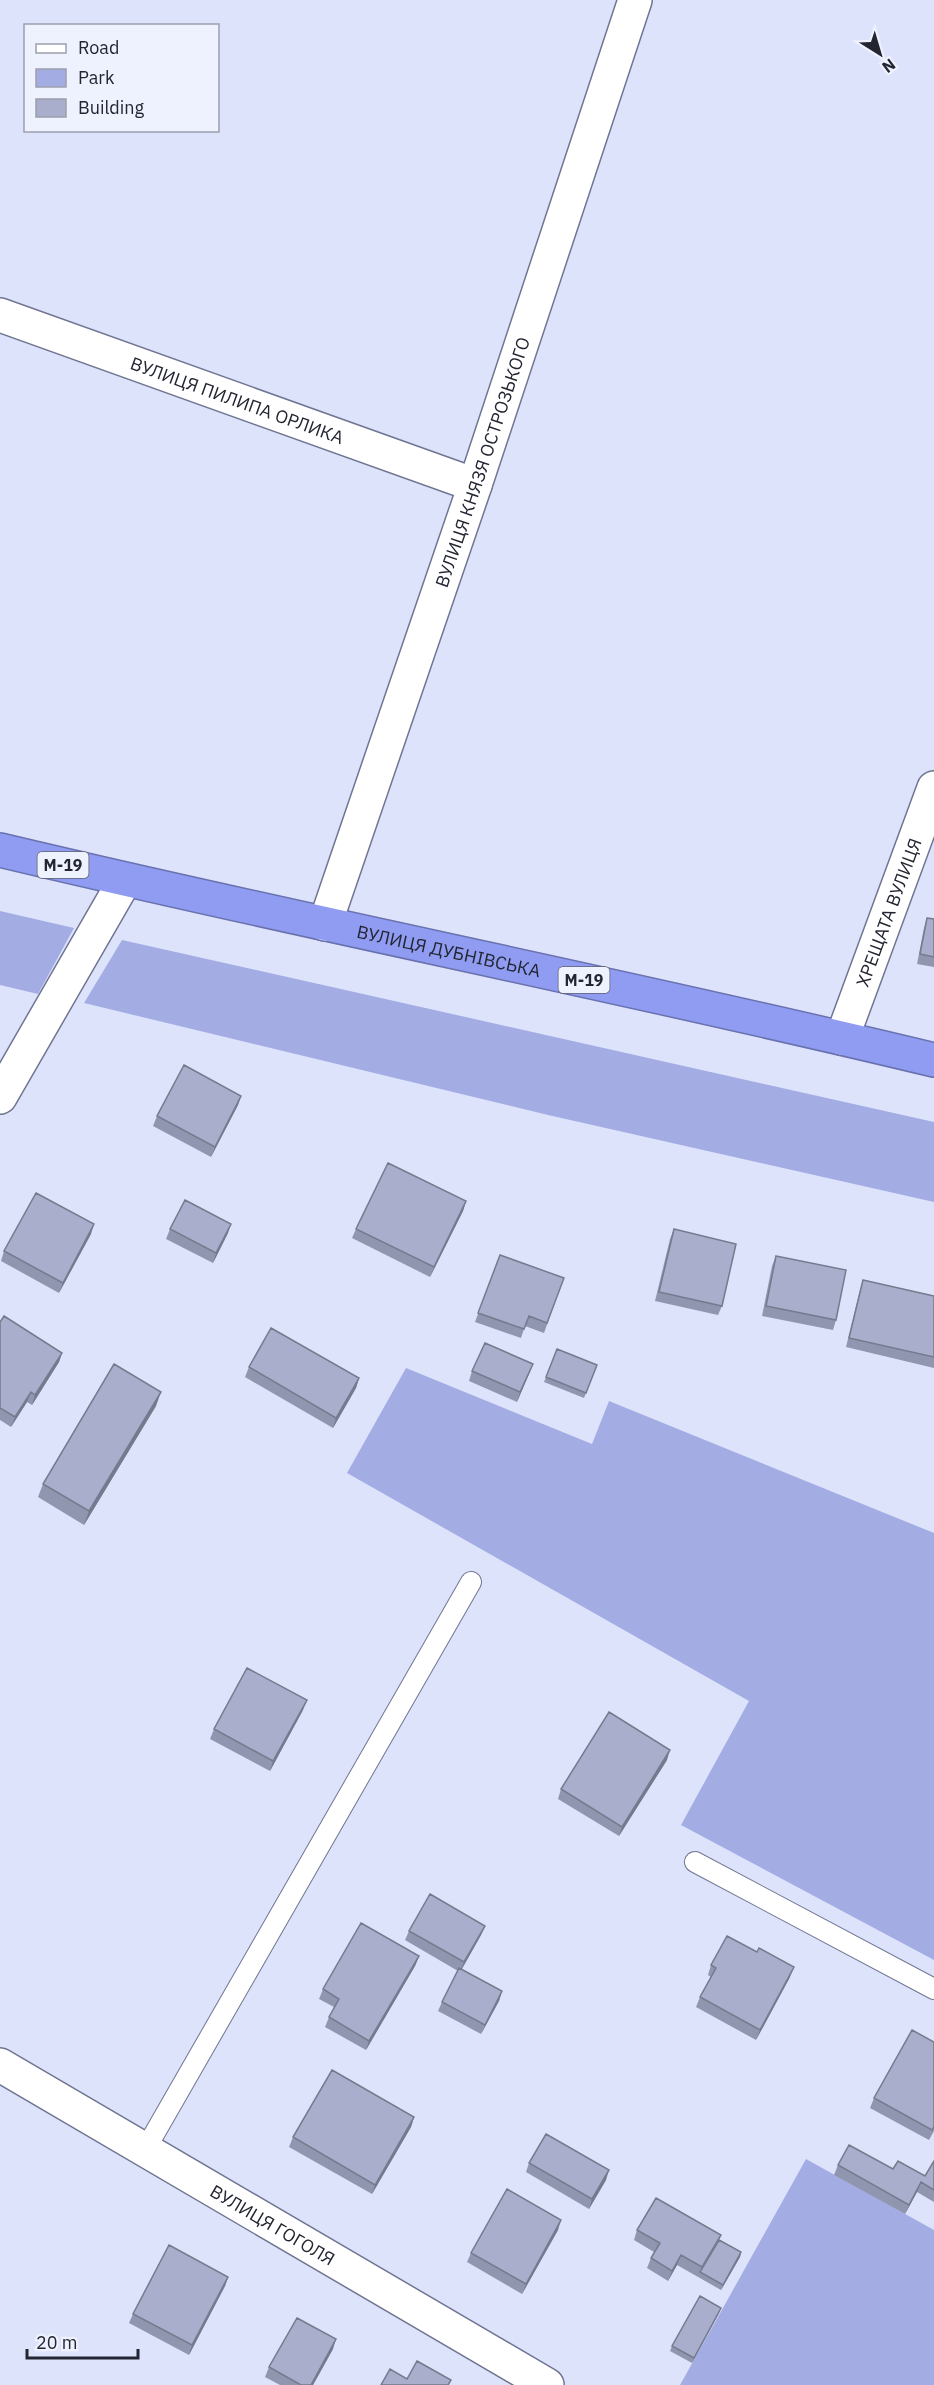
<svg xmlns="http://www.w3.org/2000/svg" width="934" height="2385" font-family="'IBM Plex Sans',sans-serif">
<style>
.green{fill:#a3ade4}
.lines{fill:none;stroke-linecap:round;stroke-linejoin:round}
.lane-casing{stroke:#707591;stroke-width:22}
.street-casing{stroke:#707591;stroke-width:36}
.highway-casing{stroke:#6972ae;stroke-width:36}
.lane{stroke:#fff;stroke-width:20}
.street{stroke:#fff;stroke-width:33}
.highway{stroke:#8f9cf2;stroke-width:33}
.wall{fill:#9096af}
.shaded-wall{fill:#767a8e}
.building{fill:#a8aecb;stroke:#767a8e;stroke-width:1.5}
.labels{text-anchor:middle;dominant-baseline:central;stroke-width:6;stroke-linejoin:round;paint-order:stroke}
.shield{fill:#eef1fe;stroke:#60626e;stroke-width:1.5}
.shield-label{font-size:16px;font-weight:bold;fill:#232531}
.street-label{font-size:18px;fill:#232531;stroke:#eef1fe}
</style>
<rect width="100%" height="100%" fill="#dee3fc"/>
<path class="green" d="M 0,911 L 74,928 L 38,994 L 0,985 Z
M 122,940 L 934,1122 L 934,1202 L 548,1115 L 84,1003 Z
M 406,1368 L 592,1444 L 609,1401 L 934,1533 L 934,1960 L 681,1825 L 749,1701 L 347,1473 Z
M 806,2159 L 934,2230 L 934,2385 L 680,2385 Z"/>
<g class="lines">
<defs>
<path id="lane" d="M 695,1862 L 934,1989
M 145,2150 L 471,1582"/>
<g id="street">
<path id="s1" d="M 0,315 L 475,485"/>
<path id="s2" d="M 325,924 L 475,485 L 635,0"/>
<path id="s3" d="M 842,1038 L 934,788"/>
<path d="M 0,1097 L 125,880"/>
<path id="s4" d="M 0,2065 L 547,2385"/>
</g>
<g id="highway">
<path id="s5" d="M 0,850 C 310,924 624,985 934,1060"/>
</g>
</defs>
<use href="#lane" class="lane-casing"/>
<use href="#street" class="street-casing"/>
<use href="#highway" class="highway-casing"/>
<use href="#lane" class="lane"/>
<use href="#street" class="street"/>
<use href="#highway" class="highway"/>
</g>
<path class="wall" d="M 927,918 L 934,919 L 934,967 L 917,964 L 924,928 Z
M 241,1096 L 238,1105 L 211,1157 L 153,1126 L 157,1116 Z
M 466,1201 L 463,1211 L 430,1277 L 352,1238 L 356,1229 Z
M 170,1229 L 228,1233 L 213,1263 L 166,1239 Z
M 674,1229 L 722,1306 L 718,1315 L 655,1301 L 670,1239 Z
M 91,1234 L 59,1293 L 1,1261 L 4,1251 Z
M 500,1255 L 564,1278 L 544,1333 L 525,1326 L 521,1338 L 475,1322 Z
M 776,1256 L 836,1320 L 833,1330 L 762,1316 L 772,1266 Z
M 863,1280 L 934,1296 L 934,1368 L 846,1347 L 860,1290 Z
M 0,1322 L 62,1353 L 59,1362 L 32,1405 L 27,1402 L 11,1427 L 0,1420 Z
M 557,1349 L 597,1365 L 584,1398 L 544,1382 Z
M 533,1364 L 517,1402 L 469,1381 L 472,1371 Z
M 249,1367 L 359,1378 L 356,1388 L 333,1428 L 245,1377 Z
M 156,1406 L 84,1525 L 38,1497 L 43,1484 Z
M 303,1710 L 270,1771 L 210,1739 L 214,1729 Z
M 667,1760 L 619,1836 L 558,1799 L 561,1789 Z
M 485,1926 L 481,1935 L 462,1969 L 502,1991 L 499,2001 L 481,2034 L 438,2011 L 442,2002 L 458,1971 L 405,1940 L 409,1931 Z
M 757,1952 L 790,1977 L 756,2040 L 696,2007 L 700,1997 L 711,1977 L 708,1975 L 711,1965 Z
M 419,1956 L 415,1966 L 366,2050 L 325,2027 L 329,2017 L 334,2007 L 319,1999 L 323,1989 Z
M 934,2042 L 934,2131 L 929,2140 L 870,2108 L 874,2098 Z
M 414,2117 L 411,2127 L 372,2194 L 289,2147 L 293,2137 Z
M 934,2161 L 934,2202 L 917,2192 L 905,2214 L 834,2175 L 838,2165 L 893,2169 L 925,2176 Z
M 529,2163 L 606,2180 L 589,2209 L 526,2172 Z
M 558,2230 L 522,2294 L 467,2262 L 471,2253 Z
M 637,2230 L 721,2235 L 719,2240 L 741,2252 L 740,2257 L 721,2290 L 677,2265 L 668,2281 L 647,2268 L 651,2258 L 654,2252 L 634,2240 Z
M 228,2277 L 225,2286 L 189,2355 L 129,2323 L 133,2314 Z
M 719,2313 L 692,2363 L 670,2351 L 672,2346 Z
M 333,2349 L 313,2385 L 280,2385 L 265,2377 L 269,2367 Z"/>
<path class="shaded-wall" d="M 241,1096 L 238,1105 L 211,1157 L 215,1147 Z
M 466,1201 L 463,1211 L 430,1277 L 434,1267 Z
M 94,1224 L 91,1234 L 59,1293 L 63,1283 Z
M 231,1224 L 228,1233 L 213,1263 L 216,1253 Z
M 62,1353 L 59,1362 L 32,1405 L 35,1395 Z
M 533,1364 L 529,1374 L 517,1402 L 520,1392 Z
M 359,1378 L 356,1388 L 333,1428 L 336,1418 Z
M 31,1392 L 27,1402 L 11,1427 L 15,1417 Z
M 161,1392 L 156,1406 L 84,1525 L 89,1511 Z
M 307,1700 L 303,1710 L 270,1771 L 273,1761 Z
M 670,1750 L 667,1760 L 619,1836 L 622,1827 Z
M 485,1926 L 481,1935 L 460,1972 L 464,1962 Z
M 419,1956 L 415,1966 L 366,2050 L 369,2041 Z
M 794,1967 L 790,1977 L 756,2040 L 760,2030 Z
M 502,1991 L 499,2001 L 481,2034 L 485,2025 Z
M 414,2117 L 411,2127 L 372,2194 L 375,2185 Z
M 609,2170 L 606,2180 L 589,2209 L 592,2199 Z
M 921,2182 L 917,2192 L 905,2214 L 909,2205 Z
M 561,2220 L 558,2230 L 522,2294 L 526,2284 Z
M 741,2252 L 740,2257 L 721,2290 L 723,2285 Z
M 681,2255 L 677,2265 L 668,2281 L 672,2271 Z
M 228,2277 L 225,2286 L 189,2355 L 192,2345 Z
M 721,2308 L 719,2313 L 692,2363 L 694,2358 Z
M 336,2339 L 333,2349 L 313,2385 L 311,2385 Z"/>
<path class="building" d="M 927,918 L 934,919 L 934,957 L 920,954 Z
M 184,1065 L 241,1096 L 215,1147 L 157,1116 Z
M 388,1163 L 466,1201 L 434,1267 L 356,1229 Z
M 36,1193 L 94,1224 L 63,1283 L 4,1251 Z
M 185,1200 L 231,1224 L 216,1253 L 170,1229 Z
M 674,1229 L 736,1244 L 722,1306 L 659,1292 Z
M 500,1255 L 564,1278 L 547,1323 L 529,1316 L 524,1329 L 478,1313 Z
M 776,1256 L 846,1270 L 836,1320 L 766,1306 Z
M 863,1280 L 934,1296 L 934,1357 L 849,1338 Z
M 4,1316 L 62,1353 L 35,1395 L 31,1392 L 15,1417 L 0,1408 L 0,1322 Z
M 271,1328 L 359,1378 L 336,1418 L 249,1367 Z
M 485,1343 L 533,1364 L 520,1392 L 472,1371 Z
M 557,1349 L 597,1365 L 586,1393 L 546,1377 Z
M 114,1364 L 161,1392 L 89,1511 L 43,1484 Z
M 247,1668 L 307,1700 L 273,1761 L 214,1729 Z
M 609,1712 L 670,1750 L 622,1827 L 561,1789 Z
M 430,1894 L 485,1926 L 464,1962 L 409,1931 Z
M 361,1923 L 419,1956 L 369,2041 L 329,2017 L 339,1999 L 323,1989 Z
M 727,1936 L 757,1952 L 759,1948 L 794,1967 L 760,2030 L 700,1997 L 716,1968 L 711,1965 Z
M 459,1968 L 502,1991 L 485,2025 L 442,2002 Z
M 912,2030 L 934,2042 L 934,2127 L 932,2130 L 874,2098 Z
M 332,2070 L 414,2117 L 375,2185 L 293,2137 Z
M 546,2134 L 609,2170 L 592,2199 L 529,2163 Z
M 849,2145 L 893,2169 L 898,2161 L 925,2176 L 934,2161 L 934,2190 L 921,2182 L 909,2205 L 838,2165 Z
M 507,2189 L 561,2220 L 526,2284 L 471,2253 Z
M 656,2198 L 721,2235 L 702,2267 L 681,2255 L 672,2271 L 651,2258 L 660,2243 L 637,2230 Z
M 719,2240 L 741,2252 L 723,2285 L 700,2272 Z
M 169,2245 L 228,2277 L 192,2345 L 133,2314 Z
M 700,2296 L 721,2308 L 694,2358 L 672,2346 Z
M 297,2318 L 336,2339 L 311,2385 L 301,2385 L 269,2367 Z
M 417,2361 L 451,2380 L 448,2385 L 381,2385 L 390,2369 L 407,2379 Z"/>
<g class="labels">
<g class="shield">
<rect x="37.5" y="852" width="51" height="26" rx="4.5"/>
<rect x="558.5" y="967" width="51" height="26" rx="4.5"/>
</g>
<g class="shield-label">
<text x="63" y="865">М-19</text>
<text x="584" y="980">М-19</text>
</g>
<g class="street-label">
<text stroke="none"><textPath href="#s1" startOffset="252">ВУЛИЦЯ ПИЛИПА ОРЛИКА</textPath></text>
<text stroke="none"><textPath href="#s2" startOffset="488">ВУЛИЦЯ КНЯЗЯ ОСТРОЗЬКОГО</textPath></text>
<text stroke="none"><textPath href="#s3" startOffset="134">ХРЕЩАТА ВУЛИЦЯ</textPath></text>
<text stroke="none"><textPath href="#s5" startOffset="460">ВУЛИЦЯ ДУБНІВСЬКА</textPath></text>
<text stroke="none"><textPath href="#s4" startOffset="316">ВУЛИЦЯ ГОГОЛЯ</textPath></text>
</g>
</g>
<rect x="24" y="24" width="195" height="108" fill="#eef1fe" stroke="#9d9fac" stroke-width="1.5"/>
<rect x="36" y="44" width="30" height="9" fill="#ffffff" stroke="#9d9fac" stroke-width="1.5"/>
<text x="78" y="54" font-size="18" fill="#232531">Road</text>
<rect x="36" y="69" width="30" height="18" fill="#a3ade4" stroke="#9d9fac" stroke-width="1.5"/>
<text x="78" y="84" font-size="18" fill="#232531">Park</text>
<rect x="36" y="99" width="30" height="18" fill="#a8aecb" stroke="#9d9fac" stroke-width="1.5"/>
<text x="78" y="114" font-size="18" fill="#232531">Building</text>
<g transform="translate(880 54) rotate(143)" stroke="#eef1fe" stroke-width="4.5" paint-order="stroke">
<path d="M0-4.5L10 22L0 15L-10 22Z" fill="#232531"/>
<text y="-9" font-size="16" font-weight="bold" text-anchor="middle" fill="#232531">N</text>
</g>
<path d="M27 2349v9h111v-9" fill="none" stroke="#232531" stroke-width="3"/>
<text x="36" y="2349" font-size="18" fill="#232531" stroke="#eef1fe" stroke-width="4.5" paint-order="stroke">20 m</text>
</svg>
